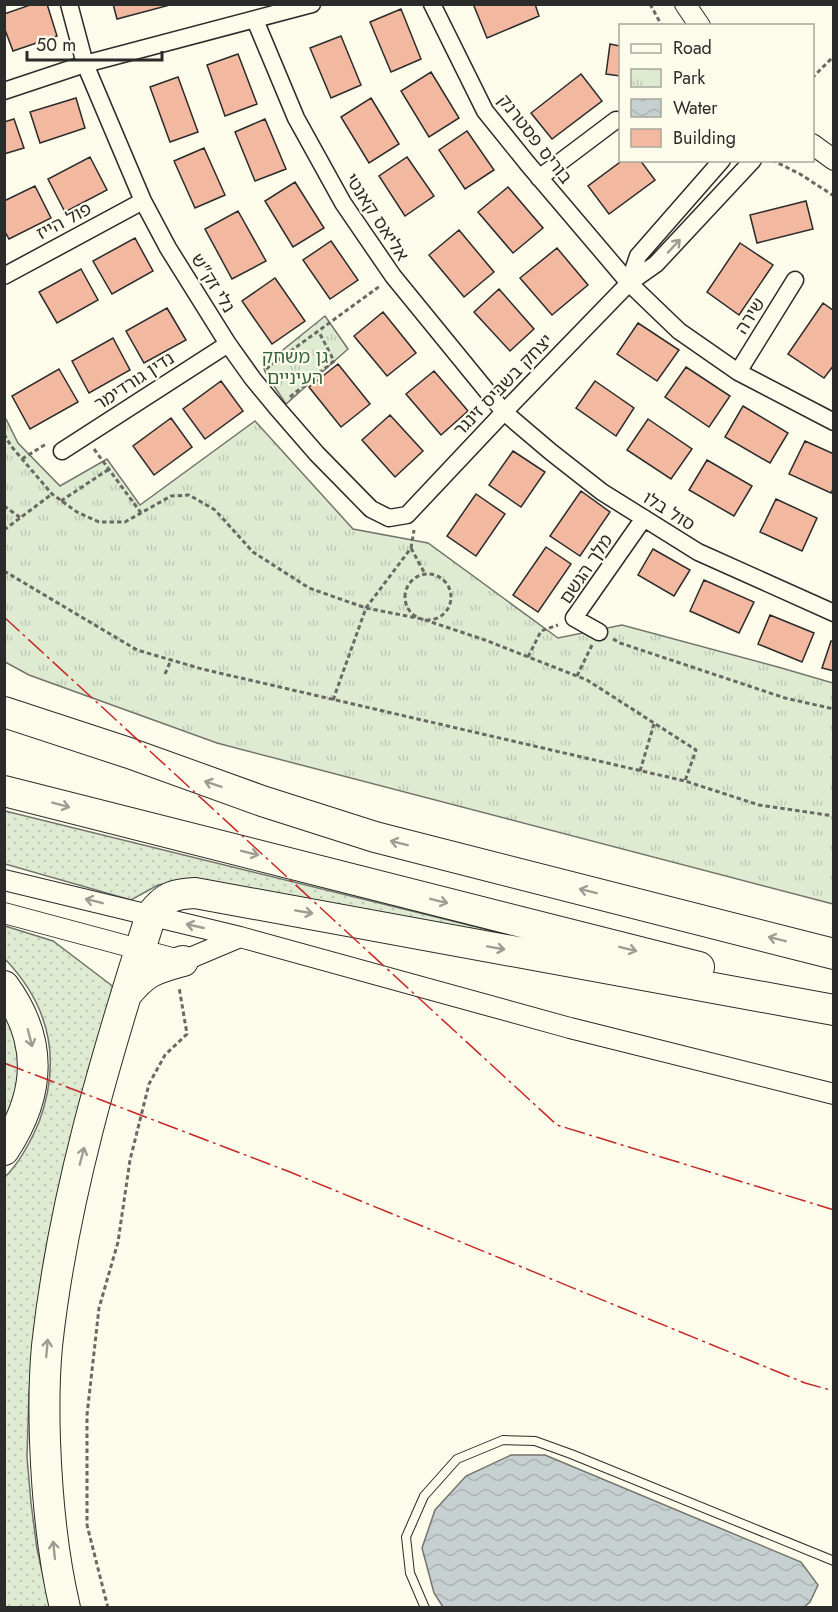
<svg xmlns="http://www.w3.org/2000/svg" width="838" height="1612" font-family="Jost,'Noto Sans Hebrew',sans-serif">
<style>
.grass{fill:url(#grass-dots);stroke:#74746e;stroke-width:1.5}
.park{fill:url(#park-tufts);stroke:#74746e;stroke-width:1.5}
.water{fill:url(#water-waves);stroke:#74746e;stroke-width:1.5}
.building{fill:#f2b8a0;stroke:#2b2b2b;stroke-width:1.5}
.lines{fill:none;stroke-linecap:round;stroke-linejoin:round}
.service-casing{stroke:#2b2b2b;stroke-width:10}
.minor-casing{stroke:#2b2b2b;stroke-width:19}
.tertiary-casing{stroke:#2b2b2b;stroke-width:22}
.motorway-casing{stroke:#2b2b2b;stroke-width:32}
.path{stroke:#6a6964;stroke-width:3;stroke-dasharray:4.5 3;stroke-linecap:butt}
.service{stroke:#fdfbea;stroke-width:8}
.minor{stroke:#fdfbea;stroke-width:16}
.tertiary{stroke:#fdfbea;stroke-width:20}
.motorway{stroke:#fdfbea;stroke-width:30}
.power{stroke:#c62828;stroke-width:1.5;stroke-dasharray:21 4.5 3 4.5;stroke-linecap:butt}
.oneway{stroke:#9e9d94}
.labels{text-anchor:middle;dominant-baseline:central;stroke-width:4.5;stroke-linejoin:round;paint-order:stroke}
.street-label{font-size:18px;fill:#2b2b2b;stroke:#fdfbea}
.park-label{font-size:18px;fill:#34623c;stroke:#fdfbea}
</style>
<defs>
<pattern id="grass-dots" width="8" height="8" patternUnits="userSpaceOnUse" patternTransform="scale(1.5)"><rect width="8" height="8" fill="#deebd1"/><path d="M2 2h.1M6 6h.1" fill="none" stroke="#bfcab4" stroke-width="1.8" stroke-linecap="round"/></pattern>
<pattern id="park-tufts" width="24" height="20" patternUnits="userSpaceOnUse" patternTransform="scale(1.5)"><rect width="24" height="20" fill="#deebd1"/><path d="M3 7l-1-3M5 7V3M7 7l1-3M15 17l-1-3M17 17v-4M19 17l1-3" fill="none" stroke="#bfcab4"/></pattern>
<pattern id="water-waves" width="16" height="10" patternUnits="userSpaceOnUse" patternTransform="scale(1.5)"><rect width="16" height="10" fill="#c7d0d0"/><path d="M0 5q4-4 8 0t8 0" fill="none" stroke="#abb3b3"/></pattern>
</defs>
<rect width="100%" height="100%" fill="#fdfbea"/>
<path class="grass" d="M 5,811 L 517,937 L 179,881 L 158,885 L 131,900 L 5,864 Z
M 5,926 L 53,941 L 115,988 L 58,1191 L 44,1260 L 35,1326 L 29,1392 L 27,1457 L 31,1503 L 37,1549 L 50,1607 L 5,1607 L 5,1177 C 20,1162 31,1141 39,1122 C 62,1060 50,1006 5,959 Z
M 5,1008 L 15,1031 L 20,1074 L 5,1125 Z"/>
<path class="park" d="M 325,316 L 348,349 L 286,404 L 266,374 L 263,366 Z
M 4,415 L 18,443 L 60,486 L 107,459 L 140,505 L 255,421 L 353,529 L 428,543 L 558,638 L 622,625 L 778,667 L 833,683 L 833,904 L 217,743 L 29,675 L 5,662 Z"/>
<path class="water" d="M 511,1455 L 545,1455 L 801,1562 L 818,1585 L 810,1602 L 804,1607 L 443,1607 L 434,1593 L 422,1548 L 435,1510 L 466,1476 Z"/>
<path class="building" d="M 33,4 L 47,4 L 57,36 L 13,51 L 4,27 L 4,14 Z
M 113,4 L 170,4 L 170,5 L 117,19 Z
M 477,4 L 535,4 L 539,16 L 487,38 L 474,6 Z
M 401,9 L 421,59 L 391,72 L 370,22 Z
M 341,36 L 361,85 L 331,98 L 310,48 Z
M 610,44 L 620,46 L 620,76 L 606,74 Z
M 238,54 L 257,104 L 225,116 L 207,65 Z
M 431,72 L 459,118 L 429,137 L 401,91 Z
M 581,74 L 602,101 L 552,139 L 531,113 Z
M 178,77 L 198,132 L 170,142 L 150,87 Z
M 76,98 L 85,128 L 40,143 L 30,112 Z
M 371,98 L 399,144 L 369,163 L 341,117 Z
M 14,119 L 24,148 L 4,154 L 4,122 Z
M 265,119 L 286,169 L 255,181 L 235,132 Z
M 467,131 L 494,170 L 465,189 L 439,150 Z
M 204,148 L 225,195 L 195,208 L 174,161 Z
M 90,157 L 107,190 L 65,212 L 48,179 Z
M 407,157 L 434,196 L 405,216 L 379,176 Z
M 623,160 L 640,160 L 655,180 L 609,214 L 588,186 Z
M 295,182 L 324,228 L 293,247 L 265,201 Z
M 35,186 L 51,218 L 9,239 L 4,230 L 4,201 Z
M 508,187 L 543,228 L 513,253 L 478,212 Z
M 806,201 L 813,229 L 757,243 L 750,215 Z
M 238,211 L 266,261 L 232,279 L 205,229 Z
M 459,230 L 494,272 L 464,297 L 429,255 Z
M 135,238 L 153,271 L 112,294 L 93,261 Z
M 331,241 L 358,280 L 330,299 L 303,260 Z
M 740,243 L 773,265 L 739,315 L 707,292 Z
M 557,248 L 588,285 L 552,315 L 520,278 Z
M 81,269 L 98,300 L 57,323 L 39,292 Z
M 275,278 L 305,321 L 272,344 L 242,301 Z
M 499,289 L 534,329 L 510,351 L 474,312 Z
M 823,303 L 834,311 L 834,365 L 824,378 L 788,354 Z
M 167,308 L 186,340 L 144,363 L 126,331 Z
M 383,312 L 416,353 L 387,376 L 354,336 Z
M 638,323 L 679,350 L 657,381 L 617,354 Z
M 113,338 L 130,370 L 89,393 L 72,361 Z
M 338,364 L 370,404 L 341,427 L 309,387 Z
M 686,367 L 730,396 L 709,427 L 665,397 Z
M 59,369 L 78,402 L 30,429 L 12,396 Z
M 434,371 L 468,411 L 441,435 L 406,394 Z
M 221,381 L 243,411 L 205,439 L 183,409 Z
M 595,381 L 634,408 L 616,436 L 576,408 Z
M 743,406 L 788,433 L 770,463 L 725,437 Z
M 390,415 L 423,451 L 395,477 L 362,440 Z
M 171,418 L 192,447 L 154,475 L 133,446 Z
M 648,419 L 692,449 L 671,479 L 627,450 Z
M 805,441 L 834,454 L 834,487 L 831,493 L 789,474 Z
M 513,451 L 545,472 L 521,507 L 489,485 Z
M 707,460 L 752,486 L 734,516 L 689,490 Z
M 581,491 L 610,512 L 580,556 L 550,536 Z
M 476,494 L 505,514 L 476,556 L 447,536 Z
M 776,499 L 817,518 L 802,551 L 760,532 Z
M 546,547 L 571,564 L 538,612 L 513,595 Z
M 653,549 L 690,570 L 674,596 L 638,575 Z
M 704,580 L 754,602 L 739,633 L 690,611 Z
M 770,615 L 814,633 L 802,662 L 758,644 Z
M 831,641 L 834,642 L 834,671 L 822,668 Z"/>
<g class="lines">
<defs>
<path id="service" d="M 425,1608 L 410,1573 L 406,1537 L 424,1496 L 457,1459 L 503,1440 L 535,1441 L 571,1454 L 834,1561"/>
<path id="minor" d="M 69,4 L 85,64 L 143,201 L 168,248 L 228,344 L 253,379 L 277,408 L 317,454 L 371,509 L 389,518 L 407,515 L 504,412 L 629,283 L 656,264 L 753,160
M 432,4 L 485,111 L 527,163 L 629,283 L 679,331 L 738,372 L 834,422
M 255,20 L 296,118 L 343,203 L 393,276 L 504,412 L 551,452 L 602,492 L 698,552 L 834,613
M 4,91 L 85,64 L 312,4
M 539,178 L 616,120
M 4,276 L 143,201
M 629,283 L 638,256 L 722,160
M 738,372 L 795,280
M 62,451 L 228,344
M 599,632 L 574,618 L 644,518"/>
<path id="tertiary" d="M 685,4 L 700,26
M 812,144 L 834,160
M 4,880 L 240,937 L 570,1028 L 834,1094
M 4,913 L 183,961 L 240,937"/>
<path id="motorway" d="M 4,712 L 129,753 L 262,801 L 375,837 L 834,954
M 4,791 L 699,967
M 4,986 C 44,1041 41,1094 4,1150
M 126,995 C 145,971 154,969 183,961
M 65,1608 C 52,1553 47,1497 45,1441 C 44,1410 44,1378 47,1346 C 63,1199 106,1056 151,915 C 165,897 173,894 195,893 L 834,1010"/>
</defs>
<use href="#service" class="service-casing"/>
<use href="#minor" class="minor-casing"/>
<use href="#tertiary" class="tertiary-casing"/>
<use href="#motorway" class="motorway-casing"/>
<path class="path" d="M 650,4 L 662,26
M 812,78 L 834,56
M 772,160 L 800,174 L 834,196
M 266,369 L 380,286
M 290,397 L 334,361 L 319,332
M 4,434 L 11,446 L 52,494 L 77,512 L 99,522 L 125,522 L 171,496 L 189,495 L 215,510 L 253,552 L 309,588 L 366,608 L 422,619 L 485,640 L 587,680 L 696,750 L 685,781
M 94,449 L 141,513
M 22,459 L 46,444
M 61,501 L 109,469
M 4,506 L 21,518
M 4,530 L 52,494
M 411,548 L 425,574
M 4,571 L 137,650 L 202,669 L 685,781 L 759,805 L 834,816
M405 597a23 23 0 1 1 46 0a23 23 0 1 1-46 0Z
M 613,639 L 620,643 L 785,698 L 834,709
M 528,657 L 541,631 L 558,625
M 165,674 L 171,660
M 577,676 L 592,645
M 333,700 L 366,608 L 411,548 L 414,530
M 640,771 L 654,724
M 108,1608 L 87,1525 L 87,1415 L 99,1308 L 118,1242 L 130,1160 L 149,1084 L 165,1055 L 187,1034 L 179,987"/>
<use href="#service" class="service"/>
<use href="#minor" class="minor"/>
<use href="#tertiary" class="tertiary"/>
<use href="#motorway" class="motorway"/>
<path class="power" d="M 4,617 L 557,1125 L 834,1210
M 4,1063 L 290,1172 L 805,1383 L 834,1391"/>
</g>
<defs><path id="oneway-shaft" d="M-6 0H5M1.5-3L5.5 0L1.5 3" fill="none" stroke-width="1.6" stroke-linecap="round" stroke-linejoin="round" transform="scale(1.5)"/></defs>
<g class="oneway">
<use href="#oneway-shaft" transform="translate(674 246) rotate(-47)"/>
<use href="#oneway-shaft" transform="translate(213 784) rotate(-161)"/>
<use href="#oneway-shaft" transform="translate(61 805) rotate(15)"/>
<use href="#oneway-shaft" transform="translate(399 843) rotate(-166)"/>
<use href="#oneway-shaft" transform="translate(250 853) rotate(14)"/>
<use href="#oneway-shaft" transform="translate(588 891) rotate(-166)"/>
<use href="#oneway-shaft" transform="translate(94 901) rotate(-166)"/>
<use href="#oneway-shaft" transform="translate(439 901) rotate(14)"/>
<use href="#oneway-shaft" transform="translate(304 912) rotate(10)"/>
<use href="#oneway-shaft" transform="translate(195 926) rotate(-167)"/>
<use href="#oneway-shaft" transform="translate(777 939) rotate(-166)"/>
<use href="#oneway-shaft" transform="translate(496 948) rotate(10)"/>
<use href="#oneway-shaft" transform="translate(628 949) rotate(14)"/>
<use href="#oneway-shaft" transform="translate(30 1038) rotate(76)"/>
<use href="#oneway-shaft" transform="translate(82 1156) rotate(-75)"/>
<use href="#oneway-shaft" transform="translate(47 1348) rotate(-85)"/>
<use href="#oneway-shaft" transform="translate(54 1550) rotate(-96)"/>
</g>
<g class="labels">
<g class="street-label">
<text transform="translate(535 139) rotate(52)">בוריס פסטרנק</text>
<text transform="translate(377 217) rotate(57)">אליאס קאנטי</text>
<text transform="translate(64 221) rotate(-28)">פול הייז</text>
<text transform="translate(213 283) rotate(58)">נלי זק"ש</text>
<text transform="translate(750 316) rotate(-58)">שירה</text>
<text transform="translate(134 381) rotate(-33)">נדין גורדימר</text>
<text transform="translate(503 385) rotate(-46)">יצחק בשביס זינגר</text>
<text transform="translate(669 511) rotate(32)">סול בלו</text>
<text transform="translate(586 569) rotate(-56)">מלך הגשם</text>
</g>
<g class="park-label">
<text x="295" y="357">גן משחק<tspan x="295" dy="21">העיניים</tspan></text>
</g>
</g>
<rect width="838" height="1612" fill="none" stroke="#2b2b2b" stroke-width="12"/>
<rect x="619" y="24" width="195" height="138" fill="#fdfbea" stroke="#a9a89e" stroke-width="1.5"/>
<rect x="631" y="44" width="30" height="9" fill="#fdfbea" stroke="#a9a89e" stroke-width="1.5"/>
<text x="673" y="54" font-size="18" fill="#2b2b2b">Road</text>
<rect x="631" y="69" width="30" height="18" fill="url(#park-tufts)" stroke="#a9a89e" stroke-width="1.5"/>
<text x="673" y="84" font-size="18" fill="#2b2b2b">Park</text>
<rect x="631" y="99" width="30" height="18" fill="url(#water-waves)" stroke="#a9a89e" stroke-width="1.5"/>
<text x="673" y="114" font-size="18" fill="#2b2b2b">Water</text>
<rect x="631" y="129" width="30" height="18" fill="#f2b8a0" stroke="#a9a89e" stroke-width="1.5"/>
<text x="673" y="144" font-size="18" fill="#2b2b2b">Building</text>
<path d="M27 51v9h135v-9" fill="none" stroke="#2b2b2b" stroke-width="3"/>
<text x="36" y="51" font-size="18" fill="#2b2b2b" stroke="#fdfbea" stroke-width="4.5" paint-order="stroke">50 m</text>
</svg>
